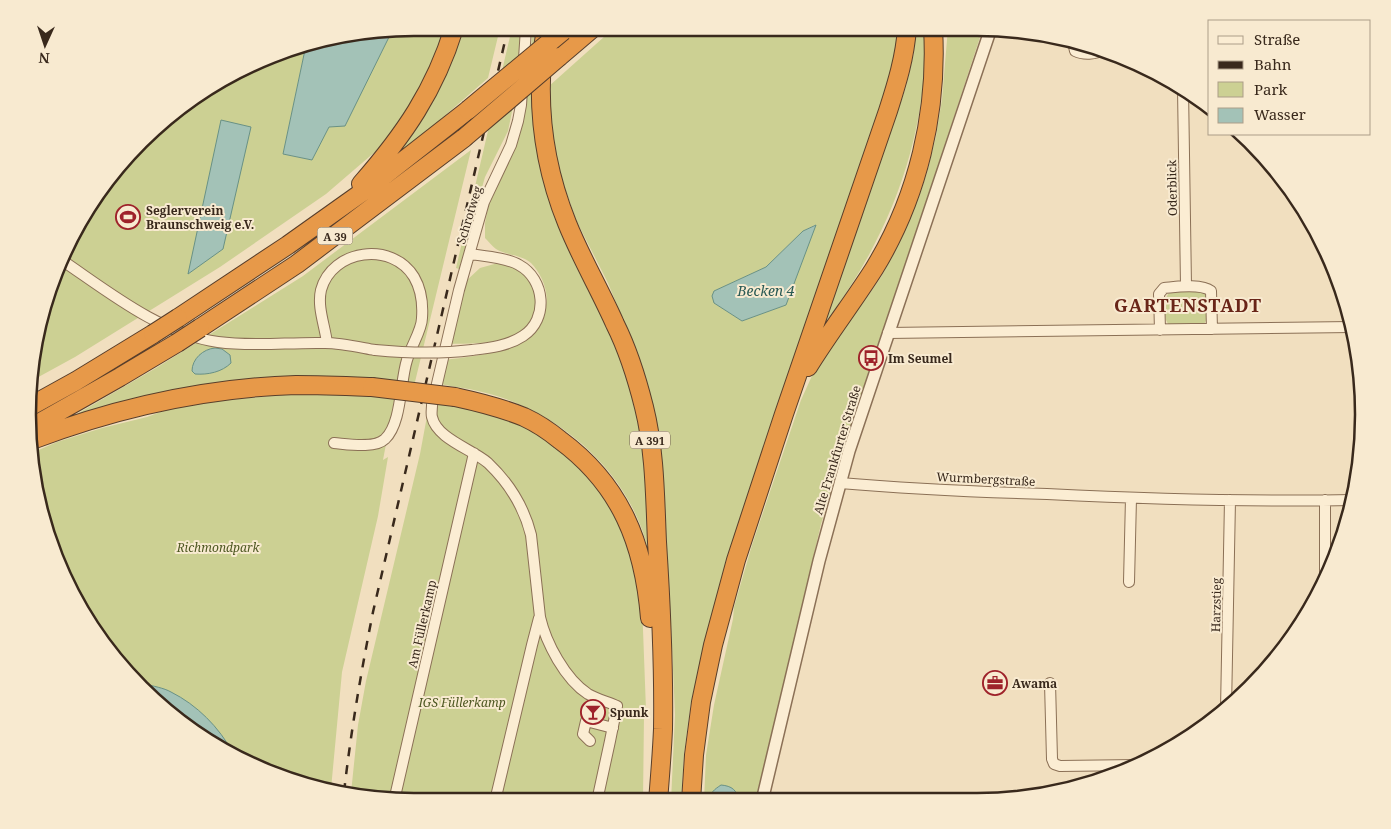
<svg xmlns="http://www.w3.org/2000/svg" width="1391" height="829" font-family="'Noto Serif',serif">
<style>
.green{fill:#ccd093;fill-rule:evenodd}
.water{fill:#a3c2b7;stroke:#699185}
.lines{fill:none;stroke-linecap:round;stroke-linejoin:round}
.minor-casing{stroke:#8b7056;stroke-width:12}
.tertiary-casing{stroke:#8b7056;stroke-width:14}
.motorway-casing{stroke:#583e2b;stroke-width:20}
.minor{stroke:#fbedd3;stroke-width:10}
.tertiary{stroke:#fbedd3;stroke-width:11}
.motorway{stroke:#e79949;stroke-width:18}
.rail{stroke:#39291c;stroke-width:2.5;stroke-dasharray:9 9;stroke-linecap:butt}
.minor-bridge-casing{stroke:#8b7056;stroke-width:12;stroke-linecap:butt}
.motorway-bridge-casing{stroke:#583e2b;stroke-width:20;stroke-linecap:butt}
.minor-bridge{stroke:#fbedd3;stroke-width:10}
.motorway-bridge{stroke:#e79949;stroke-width:18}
.labels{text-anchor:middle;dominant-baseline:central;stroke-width:4;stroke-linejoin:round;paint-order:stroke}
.shield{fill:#f8ead0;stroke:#726352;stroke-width:1}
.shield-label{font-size:11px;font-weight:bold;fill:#39291c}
.street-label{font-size:12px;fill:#39291c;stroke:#f8ead0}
.poi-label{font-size:12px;font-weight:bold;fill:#39291c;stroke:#f8ead0;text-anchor:start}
.park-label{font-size:12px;font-style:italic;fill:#4d5721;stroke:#f8ead0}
.water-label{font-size:14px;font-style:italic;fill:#2a5a55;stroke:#f8ead0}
.district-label{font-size:18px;font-weight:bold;letter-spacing:1px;fill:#692518;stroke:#f8ead0}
.rim{fill:none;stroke:#39291c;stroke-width:2.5}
</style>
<rect width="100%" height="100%" fill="#f1dfbf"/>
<path class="green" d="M 415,28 L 444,28 L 440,41 L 428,70 L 413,100 L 395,127 L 376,151 L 326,194 L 220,267 L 75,357 L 33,380 L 48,290 L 107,179 L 179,107 L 290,48 L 306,45 L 283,154 L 312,160 L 329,127 L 345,125 L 392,31 Z
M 458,28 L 500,28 L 488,78 L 386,167 Z
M 512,28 L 522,28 L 514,102 L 508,131 L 485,177 L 481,191 L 473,224 L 459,269 L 456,268 Z
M 533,28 L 536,28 C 531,58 531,91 534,121 L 618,346 L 641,422 L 646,465 L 650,558 C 647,546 644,533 639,522 C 613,458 548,407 482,392 C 468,388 454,387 440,384 L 445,360 C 469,357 518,352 535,333 C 541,325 544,315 546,305 C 549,291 541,273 531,263 C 522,255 506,255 496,249 C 492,246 488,241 485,238 L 485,223 L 489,203 L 500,181 L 518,140 L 525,104 Z
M 614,28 L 899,28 L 895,67 L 705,643 L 691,702 L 684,754 L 681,801 L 671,801 L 675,715 L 671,622 L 666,578 L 632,342 L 608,283 L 577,222 L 560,175 L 551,129 L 548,87 ZM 815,225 L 786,305 L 742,321 L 714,303 L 714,291 L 766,267 L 803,231 Z
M 916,28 L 925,28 C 929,136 889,239 824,324 L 906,87 L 914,53 Z
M 948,28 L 983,28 L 890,313 L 853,417 L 821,524 L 757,801 L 704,801 L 706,755 L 714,705 L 733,619 L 734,607 L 752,545 L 801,400 L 816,367 L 848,321 L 868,296 L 881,277 L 899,244 L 919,197 L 927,173 L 936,136 L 942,99 Z
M 471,150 L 415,382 L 365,378 L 70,418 L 156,368 L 303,276 Z
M 498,263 C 509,266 519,268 528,277 C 540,288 539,311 531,324 C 529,327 523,331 520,333 C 498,345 472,343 448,344 L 466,281 L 480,268 Z
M 1198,291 L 1205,294 L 1206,297 C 1207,306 1210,318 1203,325 L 1169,325 C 1163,318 1163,302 1168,294 L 1173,292 Z
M 299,393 L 395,396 L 383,460 L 388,457 L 378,516 L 342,672 L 331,789 L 290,781 L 199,736 L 107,650 L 48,539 L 34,452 L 57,442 L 102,428 L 147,417 L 179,405 Z
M 430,400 L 479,407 L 532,426 L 575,457 L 614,506 L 632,552 L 642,603 L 646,710 L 644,716 L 643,801 L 389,801 L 351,793 L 358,725 L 366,681 L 420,454 Z"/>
<path class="water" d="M 392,31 L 345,126 L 329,127 L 312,160 L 283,154 L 306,45 Z
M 221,120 L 251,127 L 223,249 L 188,274 Z
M 816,225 L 786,305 L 742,321 L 714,303 L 712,296 L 714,291 L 766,267 L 803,231 Z
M 215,348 L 222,349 L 230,355 L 231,363 C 222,372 208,375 195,374 L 192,371 C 192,359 203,349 215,348 Z
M 144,684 C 153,686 164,688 171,692 C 197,705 219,727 233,753 L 199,736 Z
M 721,785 C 732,786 737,790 739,801 L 710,801 C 709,793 715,789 721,785 Z"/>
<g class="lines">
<defs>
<path id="minor" d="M 526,28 L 521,105 L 518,121 L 511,145 L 484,202 L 459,290 L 432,405 C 432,409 431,414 432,417 C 437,439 472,449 488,463 C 509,483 524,507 531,535 L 540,617 C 546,643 565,679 588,694 C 597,699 608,702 617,706 L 610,741 L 597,801
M 1073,42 L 1075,51 C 1083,55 1096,55 1103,49
M 1183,89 L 1186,286
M 470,254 C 483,256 508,258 519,265 C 545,279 549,319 523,336 C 508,346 489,348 472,350
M 63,261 C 110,293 161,334 218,342 C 254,347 289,342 325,343 C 341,343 358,347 375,350
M 1160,330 L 1159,294 L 1164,288 C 1176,287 1201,283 1211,291 L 1212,329
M 888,333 L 1352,327
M 327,343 C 325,326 317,307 321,290 C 332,249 392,241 414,277 C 421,289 423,304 422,318 C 422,330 411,346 407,360 C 400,381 402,423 385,439 C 375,449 347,444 334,443
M 840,483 C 909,489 978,492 1047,494 C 1149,499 1251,502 1353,500
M 1325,580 L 1325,500
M 1129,582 L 1131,498
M 1050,683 L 1052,759 L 1054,764 L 1060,766 L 1137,765
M 1226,709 L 1230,500
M 590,741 L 583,734 L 586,721 L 613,728
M 394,801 L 474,453
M 495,801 L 532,645 L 539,618"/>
<path id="tertiary" d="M 762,801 L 819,561 L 849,451 L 991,28"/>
<path id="motorway" d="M 546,28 C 535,94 542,161 567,223 C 581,258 600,290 615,324 C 628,350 637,379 644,407 C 655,451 655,497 657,542 C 661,604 664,667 663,729 C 662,753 660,777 658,801
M 559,57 L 593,28
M 361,184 C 404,135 435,90 454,28
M 178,318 L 288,245 L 371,186 L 468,110
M 200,328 L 297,264 L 464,138
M 808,367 C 829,333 853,302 874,269 C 918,197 938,112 933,28
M 455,397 C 478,402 502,408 524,417 C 537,423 549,431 560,440 C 621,485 644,544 650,618
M 29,407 L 76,381 L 153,334
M 30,428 L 120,377 L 177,343
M 32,440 C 116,408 205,388 296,385 C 321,385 346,386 372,387
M 691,801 L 694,755 L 701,702 L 713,645 L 736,560 L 784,414 L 888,111 C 897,83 905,57 907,28"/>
</defs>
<use href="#minor" class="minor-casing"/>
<use href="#tertiary" class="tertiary-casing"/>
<use href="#motorway" class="motorway-casing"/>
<use href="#minor" class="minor"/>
<use href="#tertiary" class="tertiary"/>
<use href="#motorway" class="motorway"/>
<path class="rail" d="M 344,792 C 351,731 361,672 373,612 L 508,28"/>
<defs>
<path id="minor-bridge" d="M 375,350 C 407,353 439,354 472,350"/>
<path id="motorway-bridge" d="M 468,110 L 563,31
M 464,138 L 559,57
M 153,334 L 178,318
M 177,343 L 200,328
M 372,387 L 455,397"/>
</defs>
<use href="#minor-bridge" class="minor-bridge-casing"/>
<use href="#motorway-bridge" class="motorway-bridge-casing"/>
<use href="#minor-bridge" class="minor-bridge"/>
<use href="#motorway-bridge" class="motorway-bridge"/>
</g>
<defs>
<symbol id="stadium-ring" viewBox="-11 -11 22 22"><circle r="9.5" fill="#f8ead0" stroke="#9e222a" stroke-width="1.5"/><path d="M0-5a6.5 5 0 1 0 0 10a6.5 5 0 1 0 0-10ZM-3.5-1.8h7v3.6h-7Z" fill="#9e222a"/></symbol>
<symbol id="bus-ring" viewBox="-11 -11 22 22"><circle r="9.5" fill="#f8ead0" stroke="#9e222a" stroke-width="1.5"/><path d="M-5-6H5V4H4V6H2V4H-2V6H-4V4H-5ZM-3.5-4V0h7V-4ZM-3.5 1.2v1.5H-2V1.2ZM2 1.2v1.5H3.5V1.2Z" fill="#9e222a"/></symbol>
<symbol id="office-ring" viewBox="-11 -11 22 22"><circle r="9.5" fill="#f8ead0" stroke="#9e222a" stroke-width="1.5"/><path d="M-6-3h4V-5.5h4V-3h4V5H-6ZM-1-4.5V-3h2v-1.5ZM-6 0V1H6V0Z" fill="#9e222a"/></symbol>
<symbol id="bar-ring" viewBox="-11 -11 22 22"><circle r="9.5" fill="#f8ead0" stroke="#9e222a" stroke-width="1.5"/><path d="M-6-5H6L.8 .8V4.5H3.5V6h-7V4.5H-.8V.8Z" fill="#9e222a"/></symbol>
</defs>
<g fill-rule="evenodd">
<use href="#stadium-ring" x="114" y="203" width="28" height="28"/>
<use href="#bus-ring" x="857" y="344" width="28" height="28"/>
<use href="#office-ring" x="981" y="669" width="28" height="28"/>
<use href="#bar-ring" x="579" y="698" width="28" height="28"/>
</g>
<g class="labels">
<g class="shield">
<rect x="317.5" y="227.5" width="35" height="17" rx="4"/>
<rect x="630" y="431.5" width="40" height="17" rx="4"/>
</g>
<g class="shield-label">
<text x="335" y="236">A 39</text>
<text x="650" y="440">A 391</text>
</g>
<g class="street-label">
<text transform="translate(1172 188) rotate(-91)">Oderblick</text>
<text transform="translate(469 215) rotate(-73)">Schrotweg</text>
<text transform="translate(837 450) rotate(-73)">Alte Frankfurter Straße</text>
<text transform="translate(986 479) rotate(3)">Wurmbergstraße</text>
<text transform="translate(1216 605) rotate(-89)">Harzstieg</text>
<text transform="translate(422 624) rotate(-77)">Am Füllerkamp</text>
</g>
<g class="poi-label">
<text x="146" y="210">Seglerverein<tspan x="146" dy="14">Braunschweig e.V.</tspan></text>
<text x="888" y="358">Im Seumel</text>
<text x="1012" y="683">Awama</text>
<text x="610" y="712">Spunk</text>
</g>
<g class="park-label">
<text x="218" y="547">Richmondpark</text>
<text x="462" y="702">IGS Füllerkamp</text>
</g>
<g class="water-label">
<text x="766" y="290">Becken 4</text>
</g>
<g class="district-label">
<text x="1188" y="305">GARTENSTADT</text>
</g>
</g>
<path d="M0 0H1391V829H0ZM414 36H977A378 378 0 0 1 1355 414V415A378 378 0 0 1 977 793H414A378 378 0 0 1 36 415V414A378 378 0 0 1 414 36Z" fill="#f8ead0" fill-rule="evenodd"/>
<path class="rim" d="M414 36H977A378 378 0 0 1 1355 414V415A378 378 0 0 1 977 793H414A378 378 0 0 1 36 415V414A378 378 0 0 1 414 36Z"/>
<rect x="1208" y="20" width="162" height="115" fill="#f8ead0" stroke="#ac9d88"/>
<rect x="1218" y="36" width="25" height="8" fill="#fbedd3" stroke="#ac9d88"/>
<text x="1254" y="45" font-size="15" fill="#39291c">Straße</text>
<rect x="1218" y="61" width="25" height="8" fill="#39291c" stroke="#ac9d88"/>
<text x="1254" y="70" font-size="15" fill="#39291c">Bahn</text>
<rect x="1218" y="82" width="25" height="15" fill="#ccd093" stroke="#ac9d88"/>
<text x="1254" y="95" font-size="15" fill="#39291c">Park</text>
<rect x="1218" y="108" width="25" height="15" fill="#a3c2b7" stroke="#ac9d88"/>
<text x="1254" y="120" font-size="15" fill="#39291c">Wasser</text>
<g transform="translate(45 45) rotate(183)" stroke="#f8ead0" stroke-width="4" paint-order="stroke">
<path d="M0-4L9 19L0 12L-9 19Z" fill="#39291c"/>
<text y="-8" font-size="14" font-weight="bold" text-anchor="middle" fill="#39291c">N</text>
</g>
</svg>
